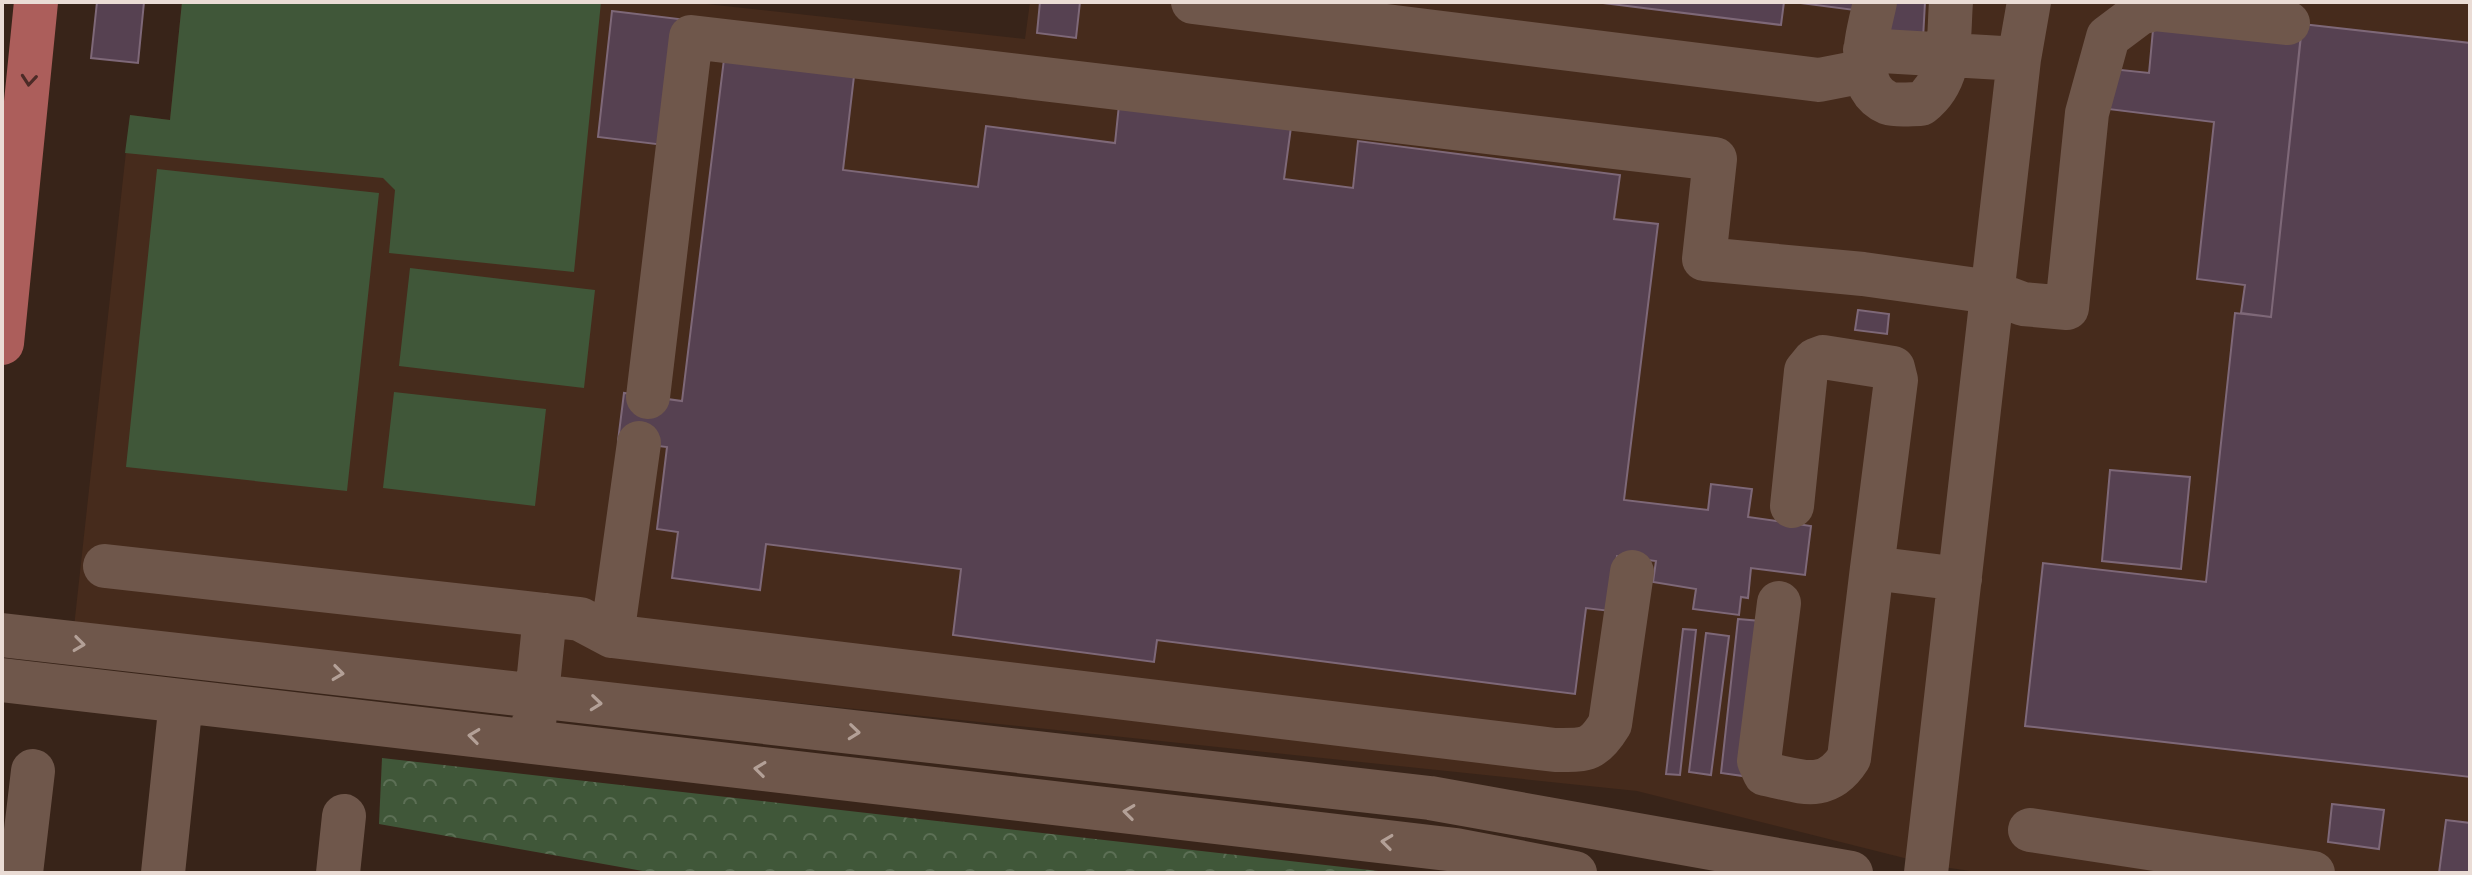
<svg xmlns="http://www.w3.org/2000/svg" width="2472" height="875" font-family="Mulish,sans-serif">
<style>
.built{fill:#462b1c}
.grass{fill:#405739}
.forest{fill:url(#forest-crowns)}
.building{fill:#564151;stroke:#7e6878;stroke-width:2}
.lines{fill:none;stroke-linecap:round;stroke-linejoin:round}
.minor{stroke:#6f574b;stroke-width:44}
.major{stroke:#ac5e5b;stroke-width:44}
.oneway{stroke:#4c2b27}
.oneway2{stroke:#b3a097}
</style>
<defs>
<pattern id="forest-crowns" width="20" height="18" patternUnits="userSpaceOnUse" patternTransform="scale(2)"><rect width="20" height="18" fill="#405739"/><path d="M2 6a3 3 0 1 1 6 0M12 15a3 3 0 1 1 6 0" fill="none" stroke="#5c6f55"/></pattern>
</defs>
<rect width="100%" height="100%" fill="#382419"/>
<path class="built" d="M 182,2 L 688,2 L 1025,39 L 1030,2 L 2470,2 L 2470,873 L 1984,873 L 1936,866 L 1637,791 L 74,627 L 130,115 L 170,120 Z"/>
<path class="grass" d="M 182,2 L 601,2 L 574,272 L 389,253 L 395,190 L 383,178 L 125,153 L 130,115 L 170,120 Z
M 157,169 L 379,193 L 347,491 L 126,467 Z
M 410,268 L 595,290 L 584,388 L 399,366 Z
M 394,392 L 546,409 L 535,506 L 383,488 Z"/>
<path class="forest" d="M 382,758 L 1396,873 L 654,873 L 379,824 Z"/>
<path class="building" d="M 97,2 L 144,2 L 138,63 L 91,58 Z
M 1040,2 L 1080,2 L 1076,38 L 1037,33 Z
M 1595,2 L 1784,2 L 1781,25 Z
M 1793,2 L 1855,2 L 1854,10 Z
M 1892,2 L 1925,2 L 1923,39 L 1889,36 Z
M 612,11 L 679,19 L 664,145 L 598,137 Z
M 2154,19 L 2301,36 L 2271,317 L 2241,313 L 2245,285 L 2197,279 L 2214,122 L 2108,109 L 2112,69 L 2149,73 Z
M 2302,24 L 2470,43 L 2470,777 L 2025,726 L 2043,563 L 2206,582 L 2235,313 L 2271,317 Z
M 724,59 L 854,76 L 843,170 L 978,187 L 986,126 L 1115,143 L 1119,105 L 1291,127 L 1284,179 L 1353,188 L 1358,141 L 1620,175 L 1614,219 L 1658,224 L 1624,500 L 1708,510 L 1711,484 L 1752,489 L 1748,517 L 1811,526 L 1805,575 L 1751,568 L 1748,598 L 1741,597 L 1739,615 L 1693,609 L 1696,589 L 1653,582 L 1656,561 L 1617,556 L 1610,611 L 1586,608 L 1575,694 L 1157,640 L 1154,662 L 953,635 L 961,569 L 766,544 L 760,590 L 672,578 L 678,532 L 657,529 L 667,447 L 618,441 L 624,393 L 682,401 Z
M 1858,310 L 1889,314 L 1887,334 L 1855,330 Z
M 2110,470 L 2190,477 L 2181,569 L 2102,561 Z
M 1738,619 L 1761,621 L 1743,776 L 1721,773 Z
M 1683,629 L 1696,630 L 1680,775 L 1666,774 Z
M 1706,633 L 1729,636 L 1711,775 L 1689,772 Z
M 2332,804 L 2384,810 L 2379,849 L 2328,842 Z
M 2446,820 L 2470,823 L 2470,873 L 2439,873 Z"/>
<g class="lines">
<path class="minor" d="M 1193,2 L 1819,80 L 1865,71
M 1875,2 C 1869,31 1850,87 1888,103 C 1897,106 1911,104 1921,104 C 1953,79 1948,41 1951,2
M 1865,50 L 2019,59
M 648,397 L 691,37 L 1715,159 L 1704,259 L 1863,274 L 1991,292 L 2023,304 L 2067,308 L 2087,113 L 2108,37 L 2140,13 L 2155,9 L 2288,23
M 639,443 L 612,636 L 1555,750 C 1585,750 1593,752 1610,724 L 1632,572
M 1792,506 L 1806,371 L 1815,360 L 1823,357 L 1893,368 L 1896,380 L 1872,568
M 105,566 L 580,619 L 612,636
M 1779,603 L 1759,761 L 1765,774 C 1801,781 1826,794 1849,758 L 1872,568 L 1960,579
M 2,635 L 1430,798 L 1851,873
M 2,680 L 1456,850 L 1575,873
M 534,724 L 545,615
M 2030,830 L 2313,873
M 21,873 L 33,771
M 163,873 L 181,701
M 338,873 L 344,816
M 1926,873 L 2019,59 L 2029,2"/>
<path class="major" d="M 2,343 L 36,2"/>
</g>
<defs><path id="oneway-chevron" d="M-2-3.5L2.5 0L-2 3.5" fill="none" stroke-width="1.6" stroke-linecap="round" stroke-linejoin="round" transform="scale(2)"/></defs>
<use class="oneway" href="#oneway-chevron" transform="translate(29 80) rotate(95)"/>
<g class="oneway2">
<use href="#oneway-chevron" transform="translate(79 644) rotate(7)"/>
<use href="#oneway-chevron" transform="translate(338 673) rotate(7)"/>
<use href="#oneway-chevron" transform="translate(596 703) rotate(6)"/>
<use href="#oneway-chevron" transform="translate(854 732) rotate(6)"/>
<use href="#oneway-chevron" transform="translate(474 736) rotate(-173)"/>
<use href="#oneway-chevron" transform="translate(760 769) rotate(-173)"/>
<use href="#oneway-chevron" transform="translate(1129 812) rotate(-173)"/>
<use href="#oneway-chevron" transform="translate(1387 842) rotate(-173)"/>
</g>
<rect width="2472" height="875" fill="none" stroke="#eadcd5" stroke-width="8"/>
</svg>
